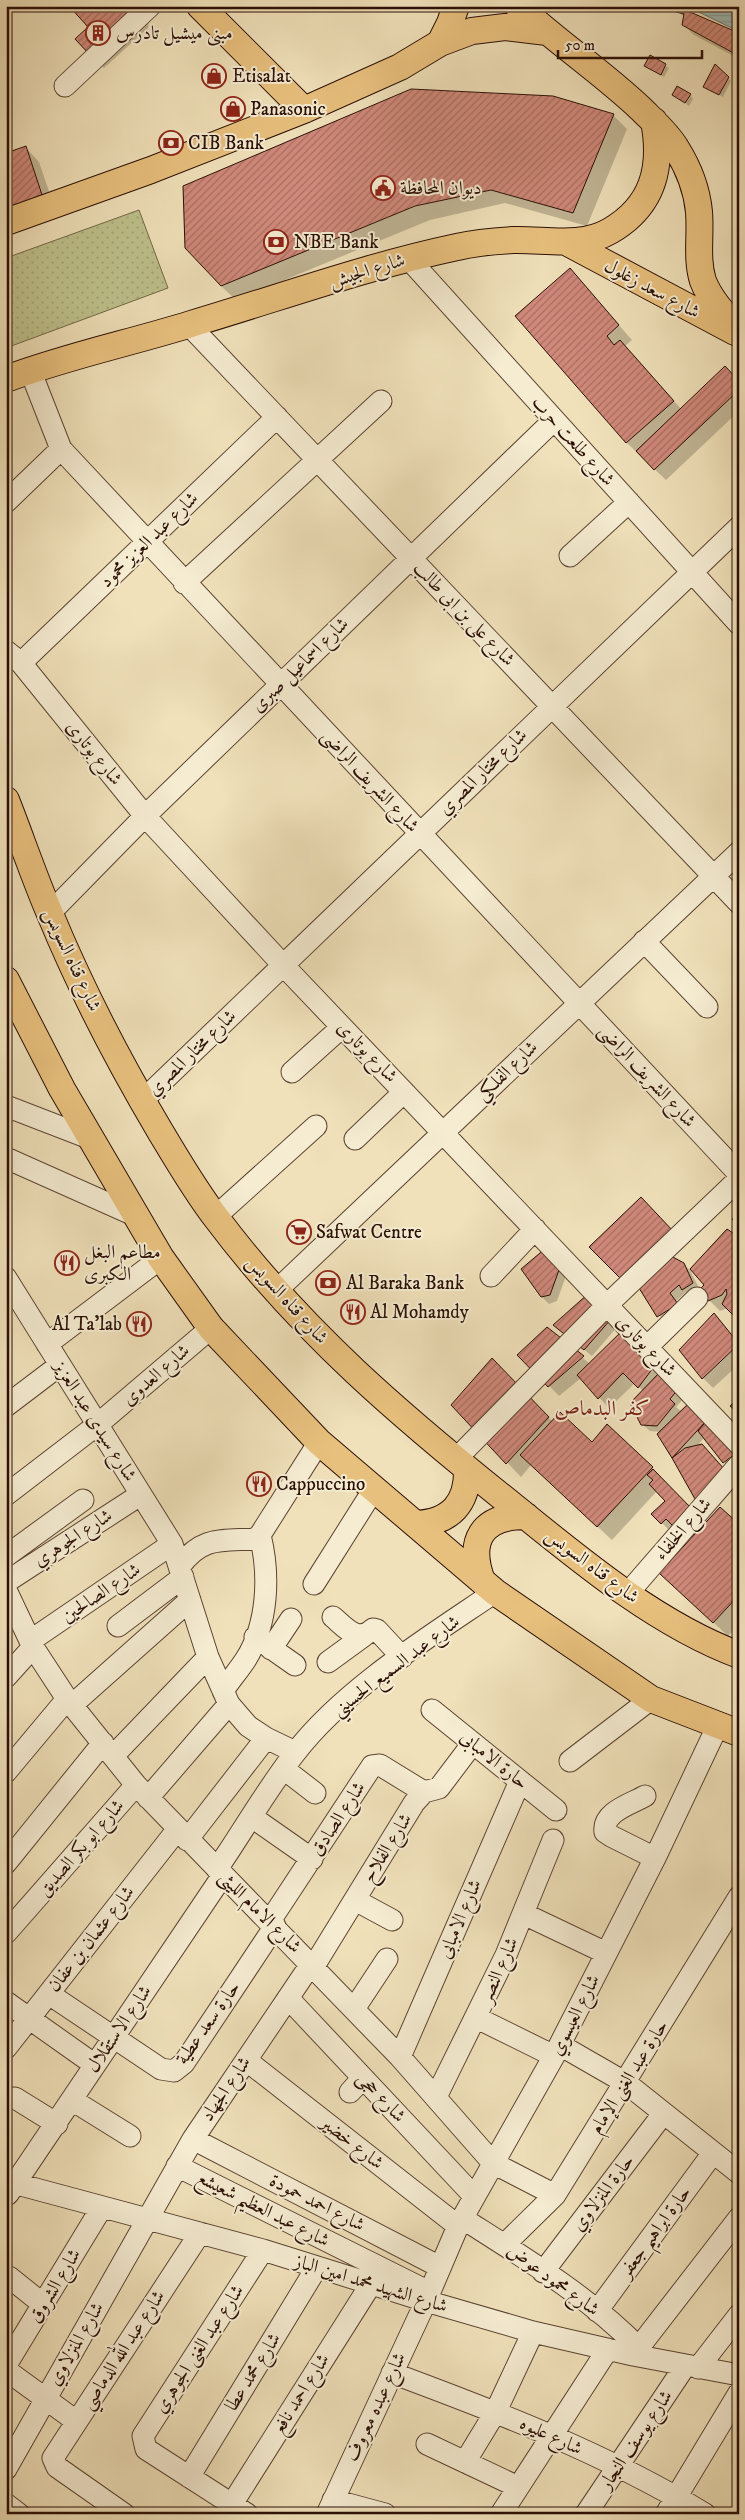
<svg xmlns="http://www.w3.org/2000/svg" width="745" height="2520" font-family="'IM FELL DW Pica',Amiri,serif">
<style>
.grass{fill:url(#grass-dots);stroke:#746848}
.water{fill:url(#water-rules);stroke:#6f7670}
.shadow{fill:#0003}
.building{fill:url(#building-hatch);stroke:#2a0f05}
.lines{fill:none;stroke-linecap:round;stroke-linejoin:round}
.minor-casing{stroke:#5c4432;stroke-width:23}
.major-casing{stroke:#2a0f05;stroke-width:28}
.minor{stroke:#f5ecd2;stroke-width:21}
.major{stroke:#e8c07d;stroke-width:26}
.labels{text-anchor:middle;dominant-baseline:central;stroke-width:4;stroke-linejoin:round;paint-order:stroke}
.poi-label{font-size:19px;fill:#2a0f05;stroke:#f5ecd2;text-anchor:start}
.street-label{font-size:19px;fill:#2a0f05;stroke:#f5ecd2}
.quarter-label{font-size:21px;fill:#7a1f14;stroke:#f5ecd2}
</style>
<defs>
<pattern id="grass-dots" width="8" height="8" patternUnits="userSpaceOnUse" patternTransform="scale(1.25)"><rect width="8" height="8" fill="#bec18c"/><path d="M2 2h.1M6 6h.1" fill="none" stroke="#a3a577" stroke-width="1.8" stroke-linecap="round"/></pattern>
<pattern id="water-rules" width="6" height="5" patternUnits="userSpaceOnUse" patternTransform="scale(1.25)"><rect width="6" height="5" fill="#9dbbb8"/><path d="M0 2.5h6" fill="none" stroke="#87a09d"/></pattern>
<pattern id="building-hatch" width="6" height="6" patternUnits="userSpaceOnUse" patternTransform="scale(1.25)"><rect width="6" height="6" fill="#d0897a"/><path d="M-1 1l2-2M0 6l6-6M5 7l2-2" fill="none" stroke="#a96e62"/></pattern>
</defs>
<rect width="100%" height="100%" fill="#f0e1ba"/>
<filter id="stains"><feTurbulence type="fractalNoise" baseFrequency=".004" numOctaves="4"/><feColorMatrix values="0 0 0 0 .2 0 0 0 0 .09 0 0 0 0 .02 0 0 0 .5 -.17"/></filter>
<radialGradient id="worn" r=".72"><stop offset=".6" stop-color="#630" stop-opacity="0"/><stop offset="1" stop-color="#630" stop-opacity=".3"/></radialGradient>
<path class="grass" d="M 139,210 L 168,288 L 6,348 L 6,258 Z"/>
<path class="water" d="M 686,6 L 739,6 L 739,31 L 736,30 Z"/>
<path class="shadow" d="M 43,6 L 51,6 L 46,10 Z
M 677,6 L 739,34 L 739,59 L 694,35 L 683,24 L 685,18 L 678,11 Z
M 149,20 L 148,28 L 104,68 L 90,54 L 90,27 Z
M 650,57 L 669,68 L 664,77 L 646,66 Z
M 715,66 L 731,81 L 723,97 L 705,86 Z
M 674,95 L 690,95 L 693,99 L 689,106 Z
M 613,115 L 627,129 L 587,226 L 505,203 L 430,220 L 236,300 L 221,286 Z
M 26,148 L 39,162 L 56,212 L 6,230 Z
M 570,270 L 632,340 L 625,346 L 682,410 L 739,382 L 739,411 L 666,480 L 627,443 L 517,316 Z
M 739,1239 L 739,1319 L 728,1308 L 720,1311 L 709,1300 Z
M 546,1250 L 566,1276 L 557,1301 L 549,1304 L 542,1297 Z
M 683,1264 L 690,1270 L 700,1290 L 690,1296 L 686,1292 L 676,1301 L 684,1312 L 665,1323 L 641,1288 Z
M 589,1295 L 618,1326 L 592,1356 L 562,1332 Z
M 714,1315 L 739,1342 L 739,1364 L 713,1388 L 703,1378 Z
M 547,1328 L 590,1364 L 625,1330 L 686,1396 L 676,1407 L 682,1412 L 691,1403 L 739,1450 L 739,1464 L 731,1470 L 704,1438 L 696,1447 L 703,1505 L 696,1498 L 659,1434 L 661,1432 L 650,1431 L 642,1424 L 643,1391 L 635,1383 L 609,1408 L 581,1378 L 559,1396 L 519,1355 Z
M 492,1359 L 553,1422 L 592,1443 L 652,1468 L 666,1482 L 674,1525 L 669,1530 L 653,1514 L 666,1501 L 657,1491 L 612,1540 L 531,1465 L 521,1477 L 453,1405 Z
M 739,1526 L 739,1624 L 728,1636 L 675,1587 Z"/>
<path class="building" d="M 69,6 L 136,6 L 90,55 L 75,39 L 88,27 Z
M 676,6 L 739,33 L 739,56 L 682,25 L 684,14 L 676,12 Z
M 650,55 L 666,64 L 661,75 L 644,66 Z
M 715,64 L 729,77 L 719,95 L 703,87 Z
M 739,76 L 739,89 L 733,85 Z
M 677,86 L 691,94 L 685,103 L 672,95 Z
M 411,89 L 553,96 L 614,114 L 573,213 L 491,190 L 415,206 L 221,286 L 185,248 L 183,186 Z
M 26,146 L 43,198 L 6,212 L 6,153 Z
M 570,268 L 619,325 L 607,336 L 614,345 L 620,340 L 674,401 L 626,443 L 515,316 Z
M 725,366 L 739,381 L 739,390 L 654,470 L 636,451 Z
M 641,1197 L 674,1232 L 622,1280 L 589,1247 Z
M 739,1212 L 739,1228 L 732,1219 Z
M 727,1229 L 739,1237 L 739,1316 L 736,1318 L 722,1304 L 727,1294 L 726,1289 L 722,1295 L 708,1301 L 699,1290 L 704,1285 L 690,1269 Z
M 546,1248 L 559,1270 L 550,1295 L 541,1297 L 521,1269 Z
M 671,1256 L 684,1263 L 693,1283 L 682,1290 L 679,1285 L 670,1293 L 678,1304 L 657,1317 L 639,1288 Z
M 589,1293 L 611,1319 L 584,1350 L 553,1325 Z
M 714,1313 L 739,1344 L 702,1379 L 679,1350 Z
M 547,1327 L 584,1356 L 548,1387 L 517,1355 Z
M 625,1328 L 656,1364 L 638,1388 L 623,1373 L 598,1399 L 577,1375 Z
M 492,1358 L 549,1417 L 506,1464 L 451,1405 Z
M 662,1370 L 679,1388 L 670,1399 L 675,1404 L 657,1426 L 641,1425 L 630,1403 Z
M 739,1397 L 739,1414 L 730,1406 Z
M 691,1401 L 708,1419 L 672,1458 L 657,1434 Z
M 560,1412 L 592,1442 L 607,1424 L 653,1467 L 597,1527 L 520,1455 Z
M 708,1419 L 739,1451 L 723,1463 L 698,1431 Z
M 702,1444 L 725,1470 L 695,1499 L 672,1458 L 685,1448 Z
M 653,1469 L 694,1511 L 676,1529 L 666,1519 L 661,1524 L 651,1514 L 665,1501 L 649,1484 L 653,1480 L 647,1475 Z
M 720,1507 L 739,1524 L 739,1595 L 713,1623 L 659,1573 Z"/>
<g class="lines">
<defs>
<path id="minor" d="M 65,86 L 150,6
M 408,258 L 739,624
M 189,325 L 739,903
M 30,370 L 61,449 L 739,1174
M 6,502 L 61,449
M 570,556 L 629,502
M 184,583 L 381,401
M 6,651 L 21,663 L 145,816 L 283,965 L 739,1444
M 21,663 L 277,417
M 49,914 L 145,816 L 554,420
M 644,941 L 707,1007
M 292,1072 L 342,1027
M 142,1101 L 739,527
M 6,1106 L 89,1138
M 355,1139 L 404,1092
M 6,1158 L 134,1215
M 215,1217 L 316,1126
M 491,1276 L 535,1229
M 6,1278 L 172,1544 L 208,1657 L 229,1704 L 248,1726 L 266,1738 L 295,1752
M 276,1291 L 739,852
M 47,1344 L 161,1258
M 647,1347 L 697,1298
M 6,1406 L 60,1365
M 455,1460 L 607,1305 L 739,1179
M 6,1495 L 97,1425 L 211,1328
M 6,1556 L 83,1500
M 180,1566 C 202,1536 221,1541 255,1539 L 260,1535 L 319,1442
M 6,1582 L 140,1495
M 314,1584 L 374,1489
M 6,1590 L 33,1647 L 67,1699 L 136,1785 L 400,2057 L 493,2163 L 555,2195
M 628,1593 L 739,1465
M 333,1617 C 345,1627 358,1644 373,1629 L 377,1630 L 402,1657
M 118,1626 L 183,1577
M 255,1637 L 295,1665
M 30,1641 L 172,1544
M 271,1649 L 291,1619
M 328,1662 L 365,1635
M 6,1677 L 33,1647
M 223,1691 C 230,1680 239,1670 246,1659 C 268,1624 270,1575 260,1535
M 72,1705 L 190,1600
M 432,1710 L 556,1810
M 113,1756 L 208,1657
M 570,1761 L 651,1699
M 284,1769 L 315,1793
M 6,1772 L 67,1699
M 645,1796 C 631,1804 602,1812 605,1832 L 611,1836 L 655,1858
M 148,1798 L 229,1704
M 252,1817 L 312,1859
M 187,1840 L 266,1738
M 6,1863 L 103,1743
M 217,1869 C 243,1831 267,1789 295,1753 C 344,1689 429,1637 495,1592
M 355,1900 L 392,1920
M 524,1914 L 606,1953
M 270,1921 L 372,1766 L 380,1765 L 424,1792
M 6,1933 L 136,1785
M 314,1966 L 414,1803 L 424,1792 L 439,1788 L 473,1743
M 49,1994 L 161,2069 L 174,2071 L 184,2063 L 275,1926
M 288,1998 L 474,2196
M 6,2002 L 95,2065
M 354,2009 L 387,1959
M 477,2018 L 554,2056
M 560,2045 L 626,2083 L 739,2173
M 6,2048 L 177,1830
M 400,2057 L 520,1781
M 246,2060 L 458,2226
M 350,2092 L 363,2078
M 436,2097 L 506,1955 L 553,1840
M 15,2098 L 57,2124
M 72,2100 L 130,2136
M 193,2139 L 440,2267
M 177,2166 L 425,2290
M 6,2181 L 263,2250 L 426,2301 L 533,2332 L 633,2355 L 739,2375
M 8,2194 L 223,1875
M 462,2218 C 523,2257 588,2296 639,2348
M 504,2245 L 555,2195 L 739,1897
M 543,2272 L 663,2114
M 9,2277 L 44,2305
M 597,2311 L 713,2153
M 633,2355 L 739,2218
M 6,2365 L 102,2207
M 698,2368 L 739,2315
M 6,2370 L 76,2421
M 392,2373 C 500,2413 606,2454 705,2514
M 427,2444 L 518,2487
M 465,2462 L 496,2411 L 533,2332
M 6,2469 L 193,2139 L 311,1964
M 189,2477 L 317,2267
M 333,2500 L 385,2514
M 6,2504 L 19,2514
M 232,2504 L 371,2284
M 124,2514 L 57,2467 L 53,2458 L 200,2233
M 247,2514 L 146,2449 L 143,2436 L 263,2250
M 327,2514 L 426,2301 L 458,2226 L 554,2056 L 655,1858 L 718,1725
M 501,2514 L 608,2349
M 586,2514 L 685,2366
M 666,2514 L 739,2393"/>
<path id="major" d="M 200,6 L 304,110
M 518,6 C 558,43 602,72 641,109 C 653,121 668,134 676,148 C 688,167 697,190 699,212 C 701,235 696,259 703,281 C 710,299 725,316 739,329
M 440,43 L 450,23 L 456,6
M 6,222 L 151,170 L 304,110 L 400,67 L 440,43 L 472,31 L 505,27 L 547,32
M 566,242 L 735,332
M 6,379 C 67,356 130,343 191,324 C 279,298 367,266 457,247 C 474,243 495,241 513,240 C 545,239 581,248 610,231 C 653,206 663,168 654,121
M 6,800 C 21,838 34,877 50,914 C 81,989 119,1062 160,1131 C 178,1161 196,1192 217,1219 C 302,1332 402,1417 512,1505 C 580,1560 656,1624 739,1655
M 6,980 L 62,1089 L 161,1258 L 211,1328 L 319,1442 L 495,1592 L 651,1699 L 739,1733
M 416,1524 C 451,1522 468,1503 467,1469
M 482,1581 C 467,1540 482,1516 526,1516"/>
</defs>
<use href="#minor" class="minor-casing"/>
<use href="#major" class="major-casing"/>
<use href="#minor" class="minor"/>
<use href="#major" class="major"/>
</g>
<defs>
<symbol id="building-ring" viewBox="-11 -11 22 22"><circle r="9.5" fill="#f5ecd2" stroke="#8f2418" stroke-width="1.5"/><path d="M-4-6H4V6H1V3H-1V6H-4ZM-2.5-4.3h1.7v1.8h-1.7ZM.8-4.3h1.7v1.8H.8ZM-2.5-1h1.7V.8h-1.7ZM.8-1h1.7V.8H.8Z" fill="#8f2418"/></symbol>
<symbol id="shop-ring" viewBox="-11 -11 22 22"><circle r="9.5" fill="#f5ecd2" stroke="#8f2418" stroke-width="1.5"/><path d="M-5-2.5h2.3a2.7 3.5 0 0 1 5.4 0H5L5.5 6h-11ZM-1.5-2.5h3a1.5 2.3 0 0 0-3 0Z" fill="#8f2418"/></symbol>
<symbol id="bank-ring" viewBox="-11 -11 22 22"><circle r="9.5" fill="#f5ecd2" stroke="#8f2418" stroke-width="1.5"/><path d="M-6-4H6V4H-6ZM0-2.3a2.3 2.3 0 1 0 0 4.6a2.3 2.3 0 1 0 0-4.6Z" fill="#8f2418"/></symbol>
<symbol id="civic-ring" viewBox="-11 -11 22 22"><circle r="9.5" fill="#f5ecd2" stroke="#8f2418" stroke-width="1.5"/><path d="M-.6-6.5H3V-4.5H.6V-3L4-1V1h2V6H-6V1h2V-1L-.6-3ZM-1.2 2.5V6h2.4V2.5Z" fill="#8f2418"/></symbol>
<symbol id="supermarket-ring" viewBox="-11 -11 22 22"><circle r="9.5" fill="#f5ecd2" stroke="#8f2418" stroke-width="1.5"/><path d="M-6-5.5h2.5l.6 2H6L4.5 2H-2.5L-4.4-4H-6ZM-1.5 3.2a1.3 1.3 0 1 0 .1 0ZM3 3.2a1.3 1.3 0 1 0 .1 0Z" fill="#8f2418"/></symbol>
<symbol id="restaurant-ring" viewBox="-11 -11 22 22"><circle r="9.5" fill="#f5ecd2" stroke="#8f2418" stroke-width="1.5"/><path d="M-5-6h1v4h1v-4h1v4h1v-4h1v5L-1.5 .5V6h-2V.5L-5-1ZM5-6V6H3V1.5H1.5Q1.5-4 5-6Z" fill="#8f2418"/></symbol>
</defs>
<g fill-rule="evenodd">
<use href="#building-ring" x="84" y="19" width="28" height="28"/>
<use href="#shop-ring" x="200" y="62" width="28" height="28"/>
<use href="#shop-ring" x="219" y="95" width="28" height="28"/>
<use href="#bank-ring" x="157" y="129" width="28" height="28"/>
<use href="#civic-ring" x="369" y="174" width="28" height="28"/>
<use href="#bank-ring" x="262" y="228" width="28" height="28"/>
<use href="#supermarket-ring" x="285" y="1218" width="28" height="28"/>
<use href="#restaurant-ring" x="53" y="1249" width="28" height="28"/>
<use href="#bank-ring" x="314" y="1269" width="28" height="28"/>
<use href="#restaurant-ring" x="339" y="1298" width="28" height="28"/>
<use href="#restaurant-ring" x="125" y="1310" width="28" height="28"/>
<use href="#restaurant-ring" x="245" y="1470" width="28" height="28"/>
</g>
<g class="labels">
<g class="poi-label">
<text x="116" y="33">مبنى ميشيل تادرس</text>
<text x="232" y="76">Etisalat</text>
<text x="250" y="109">Panasonic</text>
<text x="188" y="143">CIB Bank</text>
<text x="400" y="188">ديوان المحافظة</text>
<text x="294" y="242">NBE Bank</text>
<text x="316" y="1232">Safwat Centre</text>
<text x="84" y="1252">مطاعم البغل<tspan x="84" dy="22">الكبرى</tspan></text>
<text x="346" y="1283">Al Baraka Bank</text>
<text x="370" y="1312">Al Mohamdy</text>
<text x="122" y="1324" text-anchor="end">Al Ta'lab</text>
<text x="276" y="1484">Cappuccino</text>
</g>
<g class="street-label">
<text transform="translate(367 271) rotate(-17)">شارع الجيش</text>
<text transform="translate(652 289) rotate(28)">شارع سعد زغلول</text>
<text transform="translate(573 441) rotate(48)">شارع طلعت حرب</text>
<text transform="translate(149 540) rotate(-44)">شارع عبد العزيز محمود</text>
<text transform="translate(464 614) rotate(46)">شارع على بن ابى طالب</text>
<text transform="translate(300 665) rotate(-44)">شارع اسماعيل صبرى</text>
<text transform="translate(94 753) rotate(51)">شارع بوتارى</text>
<text transform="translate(483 772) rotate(-44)">شارع مختار المصري</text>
<text transform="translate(370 781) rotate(47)">شارع الشريف الراضى</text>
<text transform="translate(72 960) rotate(65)">شارع قناه السويس</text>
<text transform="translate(367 1052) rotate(46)">شارع بوتارى</text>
<text transform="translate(192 1053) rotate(-44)">شارع مختار المصري</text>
<text transform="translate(507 1071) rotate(-44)">شارع الفلكي</text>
<text transform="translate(647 1076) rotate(47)">شارع الشريف الراضى</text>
<text transform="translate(287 1300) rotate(48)">شارع قناه السويس</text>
<text transform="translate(646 1346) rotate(46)">شارع بوتارى</text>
<text transform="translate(156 1375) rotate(-41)">شارع العدوى</text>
<text transform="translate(95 1421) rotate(58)">شارع سيدى عبد العزيز</text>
<text transform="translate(683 1529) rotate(-49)">شارع الخلفاء</text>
<text transform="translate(73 1538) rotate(-33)">شارع الجوهري</text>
<text transform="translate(592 1566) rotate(37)">شارع قناه السويس</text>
<text transform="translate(101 1593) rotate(-34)">شارع الصالحين</text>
<text transform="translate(396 1666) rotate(-37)">شارع عبد السميع الحسيني</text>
<text transform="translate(494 1760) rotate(39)">حارة الامبابى</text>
<text transform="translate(338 1819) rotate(-57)">شارع الصادق</text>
<text transform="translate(81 1848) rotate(-49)">شارع ابو بكر الصديق</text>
<text transform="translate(387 1848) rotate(-58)">شارع الفلاح</text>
<text transform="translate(260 1912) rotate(45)">شارع الامام الليثى</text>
<text transform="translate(460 1919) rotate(-67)">شارع الامبابى</text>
<text transform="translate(91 1939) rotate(-52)">شارع عثمان بن عفان</text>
<text transform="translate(499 1970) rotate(-66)">شارع النصر</text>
<text transform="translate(575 2015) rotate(-63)">شارع العيسوي</text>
<text transform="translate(208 2023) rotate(-55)">حارة سعد عطية</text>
<text transform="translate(119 2029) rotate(-56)">شارع الاستقلال</text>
<text transform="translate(629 2077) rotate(-58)">حارة عبد الغنى الإمام</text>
<text transform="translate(226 2089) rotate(-56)">شارع الجهاد</text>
<text transform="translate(381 2097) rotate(47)">شارع حجى</text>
<text transform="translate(352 2143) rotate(38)">شارع خضير</text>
<text transform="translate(603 2193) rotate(-53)">حارة المنزلاوي</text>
<text transform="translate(317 2203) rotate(27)">شارع احمد حمودة</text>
<text transform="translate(263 2209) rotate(27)">شارع عبد العظيم شعيشع</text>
<text transform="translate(655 2232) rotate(-54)">حارة ابراهيم جعفر</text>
<text transform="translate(553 2280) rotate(36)">شارع محمود عوض</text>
<text transform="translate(371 2284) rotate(17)">شارع الشهيد محمد امين الباز</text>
<text transform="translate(55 2286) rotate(-59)">شارع الشروق</text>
<text transform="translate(76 2344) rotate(-60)">شارع المنزلاوي</text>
<text transform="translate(199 2349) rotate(-57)">شارع عبد الغنى الجوهري</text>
<text transform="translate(123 2350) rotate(-57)">شارع عبد الله الدماصي</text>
<text transform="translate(253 2372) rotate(-58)">شارع محمد عطا</text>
<text transform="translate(301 2394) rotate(-58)">شارع احمد نافع</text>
<text transform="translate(376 2407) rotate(-65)">شارع عبده معروف</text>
<text transform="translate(551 2436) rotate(25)">شارع عليوه</text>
<text transform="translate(636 2440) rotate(-56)">شارع يوسف النجار</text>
</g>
<g class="quarter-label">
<text x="602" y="1409">كفر البدماص</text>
</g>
</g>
<rect width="745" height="2520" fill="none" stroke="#f0e1ba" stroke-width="25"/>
<rect x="8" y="8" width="730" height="2505" fill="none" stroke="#2a0f05" stroke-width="2.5"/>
<rect x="12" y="12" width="720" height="2495" fill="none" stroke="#2a0f05"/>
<path d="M558 50v8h144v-8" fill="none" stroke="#2a0f05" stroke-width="2.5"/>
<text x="565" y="50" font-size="15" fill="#2a0f05" stroke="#f5ecd2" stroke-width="4" paint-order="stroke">50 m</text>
<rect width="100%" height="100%" filter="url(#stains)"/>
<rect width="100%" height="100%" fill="url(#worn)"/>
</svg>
